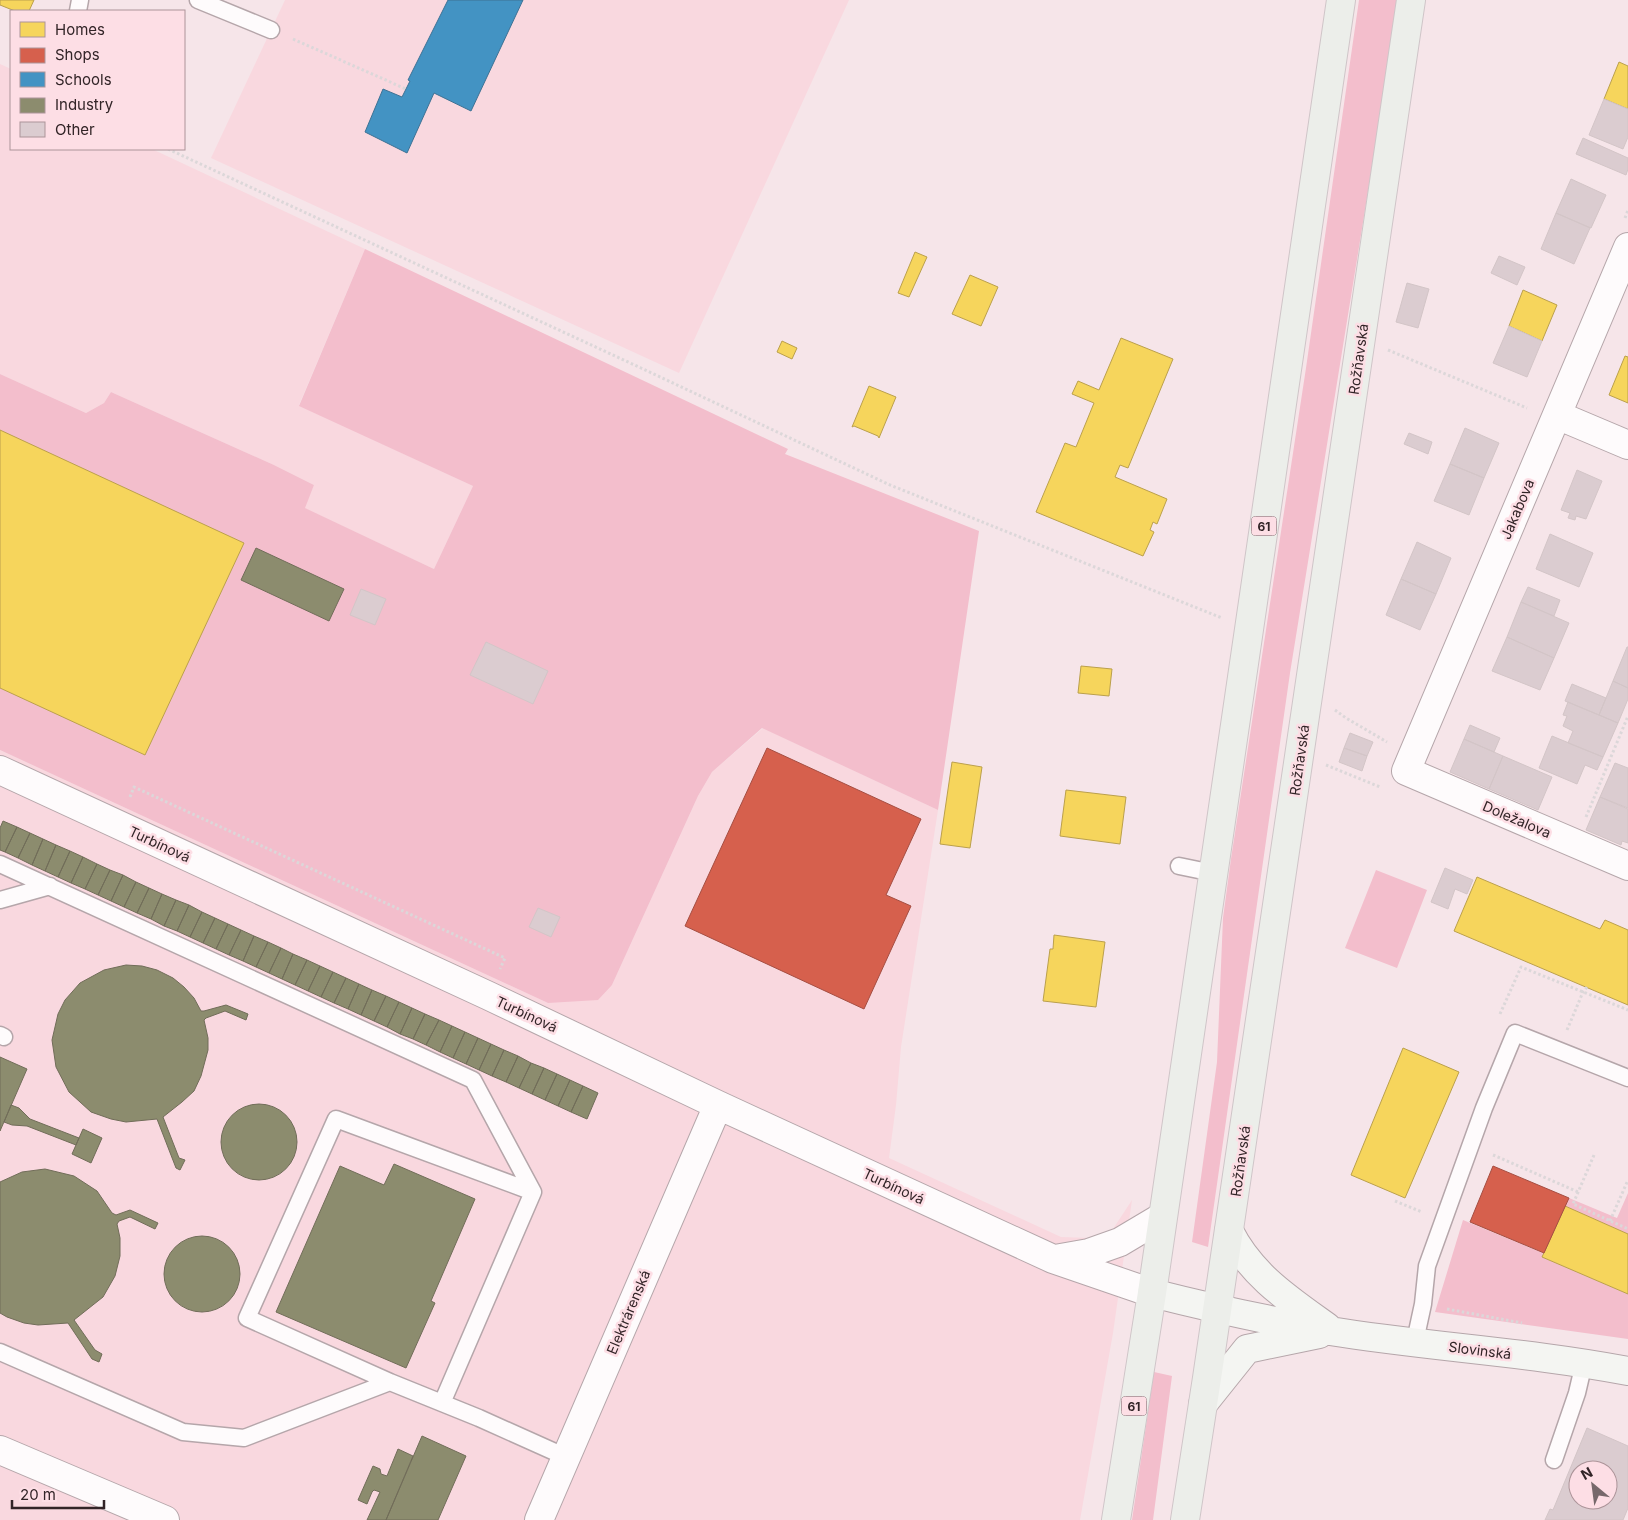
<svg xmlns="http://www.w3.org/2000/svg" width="1628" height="1520" font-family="Inter,sans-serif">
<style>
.built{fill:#f9d8df}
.green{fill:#f3becc}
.homes{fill:#f6d55c;stroke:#bba04c}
.shops{fill:#d6604d;stroke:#a54e42}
.schools{fill:#4393c3;stroke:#3e7294}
.industry{fill:#8c8c6e;stroke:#716d59}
.building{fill:#dbccd0;stroke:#d3c5c7;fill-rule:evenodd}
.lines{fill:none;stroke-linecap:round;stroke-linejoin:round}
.lane-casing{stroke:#b5a6aa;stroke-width:19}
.street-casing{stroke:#b5a6aa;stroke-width:30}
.secondary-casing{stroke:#b5a6aa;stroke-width:30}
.primary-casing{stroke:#cfc5c8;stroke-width:30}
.path{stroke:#dcd7d9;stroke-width:3;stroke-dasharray:2.5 2.5;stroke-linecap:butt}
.lane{stroke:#fefbfc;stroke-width:16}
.street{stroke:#fefbfc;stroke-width:28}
.secondary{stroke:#f4f5f2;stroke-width:28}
.primary{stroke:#eceeea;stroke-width:28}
.labels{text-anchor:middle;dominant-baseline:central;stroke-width:5;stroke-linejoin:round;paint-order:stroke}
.shield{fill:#fddee5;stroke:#6f5c60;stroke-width:1}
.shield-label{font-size:12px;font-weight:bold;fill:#322427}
.street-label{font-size:14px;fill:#322427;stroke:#fddee5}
</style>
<rect width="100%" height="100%" fill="#f6e5e9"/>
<path class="built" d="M 285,0 L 849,0 L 679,373 L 211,158 Z
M 0,64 L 11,69 L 11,149 L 152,149 L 365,249 L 299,405 L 473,486 L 434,569 L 304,508 L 314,485 L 274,465 L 111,392 L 104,403 L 86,413 L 0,374 Z
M 763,728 L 938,810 L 901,1047 L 896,1105 L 889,1158 L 1061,1237 L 1090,1238 L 1113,1229 L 1132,1200 L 1113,1333 L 1080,1520 L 0,1520 L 0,750 L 548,1003 L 612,985 L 698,796 L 712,772 Z"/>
<path class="green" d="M 1359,0 L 1399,0 L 1290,673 L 1208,1247 L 1192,1242 L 1217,1062 L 1223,918 L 1231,859 L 1306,368 Z
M 365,249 L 788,449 L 785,454 L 979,531 L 938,810 L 762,728 L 712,772 L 698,796 L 612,985 L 598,1000 L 548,1003 L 0,750 L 0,374 L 86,413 L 104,403 L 111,392 L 274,465 L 314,485 L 305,508 L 434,569 L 473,486 L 299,406 Z
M 1376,870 L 1427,890 L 1397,968 L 1345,948 Z
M 1628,1193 L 1628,1234 L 1565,1206 L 1569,1198 L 1617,1218 Z
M 1463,1220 L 1543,1253 L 1542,1257 L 1628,1294 L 1628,1339 L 1435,1312 Z
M 1154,1372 L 1172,1376 L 1153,1520 L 1132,1520 Z"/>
<path class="homes" d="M 0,0 L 34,0 L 29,11 L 15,11 L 0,5 Z
M 1619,62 L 1628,66 L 1628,109 L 1604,99 Z
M 915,252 L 927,257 L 909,297 L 898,293 Z
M 970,275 L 998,287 L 981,326 L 952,314 Z
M 1523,290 L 1557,305 L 1542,341 L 1509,326 Z
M 1121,338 L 1173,359 L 1128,468 L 1120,465 L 1115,477 L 1167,499 L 1157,524 L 1153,522 L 1150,530 L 1154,532 L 1143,556 L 1036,512 L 1065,443 L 1076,447 L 1094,403 L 1072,394 L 1078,381 L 1099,390 Z
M 782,341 L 797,348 L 792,359 L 777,352 Z
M 1625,356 L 1628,357 L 1628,403 L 1609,395 Z
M 869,386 L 896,397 L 879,438 L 878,436 L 854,426 L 852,427 Z
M 0,430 L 244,543 L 145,755 L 0,688 Z
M 1081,666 L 1112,669 L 1109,696 L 1078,693 Z
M 952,762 L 982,767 L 970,848 L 940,844 Z
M 1066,790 L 1126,797 L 1120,844 L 1060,836 Z
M 1477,877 L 1600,929 L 1605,920 L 1628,930 L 1628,1005 L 1454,931 Z
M 1054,935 L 1105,942 L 1096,1007 L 1043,1001 L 1050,949 L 1053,949 Z
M 1403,1048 L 1459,1072 L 1405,1198 L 1351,1175 Z
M 1565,1206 L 1628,1234 L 1628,1294 L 1542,1257 Z"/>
<path class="shops" d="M 767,748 L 921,819 L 886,895 L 911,906 L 864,1009 L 685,926 Z
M 1493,1166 L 1569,1198 L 1544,1253 L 1470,1222 Z"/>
<path class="schools" d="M 448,0 L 523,0 L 471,111 L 434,93 L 407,153 L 365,132 L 383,89 L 402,97 L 410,81 L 408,80 Z"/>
<path class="industry" d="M 256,548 L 344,589 L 329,621 L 241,580 Z
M 3,821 L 17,827 L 5,852 L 0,850 L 0,828 Z
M 17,827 L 30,833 L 18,858 L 5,852 Z
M 30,833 L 43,839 L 32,865 L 18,858 Z
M 43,839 L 56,845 L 45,871 L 32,865 Z
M 56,845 L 70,851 L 58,877 L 45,871 Z
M 70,851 L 83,857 L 71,883 L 58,877 Z
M 83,857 L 97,864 L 85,889 L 71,883 Z
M 97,864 L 110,870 L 98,895 L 85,889 Z
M 110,870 L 123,875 L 111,901 L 98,895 Z
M 123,875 L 136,882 L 124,907 L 111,901 Z
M 136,882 L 149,888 L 137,913 L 124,907 Z
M 149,888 L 162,894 L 151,919 L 137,913 Z
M 162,894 L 176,900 L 164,926 L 151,919 Z
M 176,900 L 189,905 L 177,931 L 164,926 Z
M 189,905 L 202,912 L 190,937 L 177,931 Z
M 202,912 L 215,918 L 203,943 L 190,937 Z
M 215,918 L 228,924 L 216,949 L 203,943 Z
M 228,924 L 241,930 L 229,955 L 216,949 Z
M 241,930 L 254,936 L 243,961 L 229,955 Z
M 254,936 L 268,942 L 256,967 L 243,961 Z
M 268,942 L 281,948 L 269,973 L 256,967 Z
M 281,948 L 293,954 L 282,979 L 269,973 Z
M 293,954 L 307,960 L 295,985 L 282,979 Z
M 307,960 L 320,966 L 308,991 L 295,985 Z
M 126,965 L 142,966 L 157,970 L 173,978 L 184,987 L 194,998 L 201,1011 L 204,1011 L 226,1005 L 248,1014 L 246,1020 L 225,1011 L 206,1018 L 204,1020 L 208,1038 L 208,1050 L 201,1076 L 194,1091 L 182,1102 L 163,1117 L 179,1158 L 185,1160 L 180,1170 L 176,1168 L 157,1119 L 126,1122 L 111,1119 L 91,1112 L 69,1092 L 56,1067 L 52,1040 L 58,1014 L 65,1000 L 80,983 L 104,970 Z
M 320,966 L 333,972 L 321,997 L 308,991 Z
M 333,972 L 346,978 L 334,1003 L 321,997 Z
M 346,978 L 359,984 L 348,1009 L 334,1003 Z
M 359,984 L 372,990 L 361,1015 L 348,1009 Z
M 372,990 L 386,996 L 374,1021 L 361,1015 Z
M 386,996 L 399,1002 L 387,1027 L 374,1021 Z
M 399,1002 L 412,1008 L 400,1034 L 387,1027 Z
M 412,1008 L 425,1014 L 413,1039 L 400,1034 Z
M 425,1014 L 439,1020 L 426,1045 L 413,1039 Z
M 439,1020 L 452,1026 L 440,1052 L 426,1045 Z
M 452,1026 L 465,1032 L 453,1058 L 440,1052 Z
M 465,1032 L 478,1038 L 466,1064 L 453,1058 Z
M 478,1038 L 491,1044 L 479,1070 L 466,1064 Z
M 491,1044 L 504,1050 L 492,1076 L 479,1070 Z
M 504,1050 L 518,1056 L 506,1082 L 492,1076 Z
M 518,1056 L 531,1063 L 519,1088 L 506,1082 Z
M 0,1057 L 27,1069 L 0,1131 Z
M 531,1063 L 544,1068 L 532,1094 L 519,1088 Z
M 544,1068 L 557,1074 L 545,1100 L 532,1094 Z
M 557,1074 L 570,1080 L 558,1106 L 545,1100 Z
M 570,1080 L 583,1086 L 571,1112 L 558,1106 Z
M 583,1086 L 598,1093 L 587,1119 L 571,1112 Z
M221 1142a38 38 0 1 1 76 0a38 38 0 1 1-76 0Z
M 11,1105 L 19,1108 L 30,1119 L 79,1138 L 76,1145 L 27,1126 L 12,1125 L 4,1122 Z
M 83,1129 L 102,1138 L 91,1163 L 72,1154 Z
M 394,1164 L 475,1199 L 431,1301 L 435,1303 L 406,1368 L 276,1312 L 340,1166 L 384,1185 Z
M 45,1169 L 74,1176 L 97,1191 L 112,1213 L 116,1215 L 130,1210 L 158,1223 L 155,1229 L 130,1217 L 119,1221 L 117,1224 L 120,1238 L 120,1256 L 115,1276 L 103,1297 L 74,1320 L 95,1350 L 102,1354 L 99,1362 L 92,1359 L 68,1323 L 38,1325 L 24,1323 L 7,1317 L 0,1313 L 0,1182 L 22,1172 Z
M164 1274a38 38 0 1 1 76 0a38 38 0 1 1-76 0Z
M 422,1436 L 466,1456 L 438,1520 L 386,1520 Z
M 398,1449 L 413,1456 L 386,1520 L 367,1520 L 380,1492 L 374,1490 L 372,1492 L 367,1504 L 358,1500 L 373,1466 L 380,1469 L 381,1474 L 387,1476 Z"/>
<path class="building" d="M 1604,99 L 1628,109 L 1628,137 L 1623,149 L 1589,135 Z
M 1583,138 L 1628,158 L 1628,169 L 1626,175 L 1576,154 Z
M 1571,179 L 1606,195 L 1591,228 L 1556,213 Z
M 1556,213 L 1590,228 L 1574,264 L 1541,249 Z
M 1499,256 L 1525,267 L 1517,285 L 1491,273 Z
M 1407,283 L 1429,289 L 1418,328 L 1396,322 Z
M 1509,326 L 1542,341 L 1527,377 L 1493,363 Z
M 1465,428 L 1499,443 L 1484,478 L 1450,464 Z
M 1409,433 L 1432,442 L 1428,454 L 1404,444 Z
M 1450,464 L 1484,478 L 1469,515 L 1434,501 Z
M 1577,470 L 1602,481 L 1586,519 L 1576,516 L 1575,520 L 1568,518 L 1570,513 L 1561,510 Z
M 1550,534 L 1593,553 L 1579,587 L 1536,569 Z
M 1417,542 L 1451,558 L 1436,594 L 1401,579 Z
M 1401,579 L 1436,594 L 1420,630 L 1386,615 Z
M 1528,587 L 1560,600 L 1554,616 L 1521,602 Z
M 361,589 L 386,599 L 375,625 L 350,615 Z
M 1521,602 L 1569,623 L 1554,658 L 1507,637 Z
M 1507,637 L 1554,658 L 1540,690 L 1492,671 Z
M 486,642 L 548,671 L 533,704 L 470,675 Z
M 1627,647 L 1628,647 L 1628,688 L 1613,681 Z
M 1613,681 L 1628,688 L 1628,699 L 1618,723 L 1599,715 Z
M 1572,684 L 1606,698 L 1599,715 L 1565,701 Z
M 1568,702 L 1618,723 L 1603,757 L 1568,743 L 1573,731 L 1563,726 L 1567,716 L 1563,715 Z
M 1470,725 L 1500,738 L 1494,752 L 1464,739 Z
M 1350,733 L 1373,742 L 1367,756 L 1344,748 Z
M 1552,736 L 1603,757 L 1597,770 L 1585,765 L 1577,784 L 1539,768 Z
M 1464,739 L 1503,756 L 1489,789 L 1450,772 Z
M 1344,748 L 1367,756 L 1362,771 L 1339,762 Z
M 1503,756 L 1552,777 L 1538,810 L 1489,789 Z
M 1615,763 L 1628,768 L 1628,808 L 1600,797 Z
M 1600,797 L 1628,809 L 1628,843 L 1622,841 L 1621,845 L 1586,830 Z
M 1445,868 L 1473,880 L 1467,894 L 1455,889 L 1448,909 L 1431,902 Z
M 538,908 L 560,917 L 551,937 L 529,927 Z
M 1587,1428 L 1628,1446 L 1628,1508 L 1623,1520 L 1545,1520 L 1550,1509 L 1553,1510 ZM 1578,1470 L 1608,1470 L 1608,1500 L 1578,1500 Z"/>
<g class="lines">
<defs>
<path id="lane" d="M 198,0 L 271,30
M 78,11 L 80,0
M 0,864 L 473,1080 L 533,1192 L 442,1403
M 1179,866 L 1213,873
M 0,900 L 50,886
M 0,1035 L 4,1037
M 1415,1341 L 1423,1304 L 1427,1266 L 1484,1108 L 1515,1033 L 1628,1078
M 0,1352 L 183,1432 L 244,1438 L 390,1382 L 479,1418 L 566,1457
M 390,1382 L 247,1318 L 336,1119 L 533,1192
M 1554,1460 L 1577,1393 L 1584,1363"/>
<path id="street" d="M 1628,247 L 1406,771 L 1628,866
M 1557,415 L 1628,445
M 0,770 L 489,996 L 718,1105 L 1053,1259 L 1152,1293
M 1055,1259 L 1089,1253 L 1120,1242 L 1162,1217
M 0,1450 L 165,1520
M 539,1520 L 718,1105"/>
<path id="secondary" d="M 1229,1231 C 1251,1275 1288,1299 1327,1327
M 1152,1293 C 1211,1308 1270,1321 1330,1331 C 1429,1347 1529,1352 1628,1371
M 1203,1404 L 1247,1349 L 1319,1334"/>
<path id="primary" d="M 1116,1520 L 1152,1293 L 1341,0
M 1185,1520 L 1207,1378 L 1411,0"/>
</defs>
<use href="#lane" class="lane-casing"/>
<use href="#street" class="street-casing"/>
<use href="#secondary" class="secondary-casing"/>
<use href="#primary" class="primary-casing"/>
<path class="path" d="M 293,39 L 406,89
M 168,149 L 641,368 L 890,485 L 1222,618
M 1625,218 L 1628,210
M 1388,350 L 1527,408
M 1335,710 L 1346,718 L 1387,742
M 1326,765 L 1380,787
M 130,797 L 134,787 L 505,958 L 500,969
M 1586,817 L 1628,716
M 1500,1014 L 1521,967 L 1628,1010
M 1567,1030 L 1583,992 L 1587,987
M 1493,1155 L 1578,1192
M 1594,1155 L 1573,1204 L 1628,1229
M 1395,1201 L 1422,1212
M 1610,1221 L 1628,1180
M 1447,1309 L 1522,1323"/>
<use href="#lane" class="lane"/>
<use href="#street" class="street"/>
<use href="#secondary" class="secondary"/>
<use href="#primary" class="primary"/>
</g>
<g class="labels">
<g class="shield">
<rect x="1251.5" y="516.5" width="25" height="19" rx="4"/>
<rect x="1121.5" y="1396.5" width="25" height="19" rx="4"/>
</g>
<g class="shield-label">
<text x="1264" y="526">61</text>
<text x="1134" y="1406">61</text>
</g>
<g class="street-label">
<text transform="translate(1358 359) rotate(-82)">Rožňavská</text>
<text transform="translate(1517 509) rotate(-67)">Jakabova</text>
<text transform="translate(1299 760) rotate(-82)">Rožňavská</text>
<text transform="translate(1517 819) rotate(23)">Doležalova</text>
<text transform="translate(160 844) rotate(25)">Turbínová</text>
<text transform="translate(527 1014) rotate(25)">Turbínová</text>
<text transform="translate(1240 1161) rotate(-82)">Rožňavská</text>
<text transform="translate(894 1186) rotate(25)">Turbínová</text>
<text transform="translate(628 1312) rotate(-67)">Elektrárenská</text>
<text transform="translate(1480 1350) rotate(7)">Slovinská</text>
</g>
</g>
<rect x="10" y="10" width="175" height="140" fill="#fddee5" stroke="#ac9499"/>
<rect x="20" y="22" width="25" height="15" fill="#f6d55c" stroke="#ac9499"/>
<text x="55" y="35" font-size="15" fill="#322427">Homes</text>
<rect x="20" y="48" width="25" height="15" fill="#d6604d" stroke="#ac9499"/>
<text x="55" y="60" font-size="15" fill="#322427">Shops</text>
<rect x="20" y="72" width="25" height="15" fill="#4393c3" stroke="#ac9499"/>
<text x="55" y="85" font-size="15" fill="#322427">Schools</text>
<rect x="20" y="98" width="25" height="15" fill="#8c8c6e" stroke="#ac9499"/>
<text x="55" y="110" font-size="15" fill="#322427">Industry</text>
<rect x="20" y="122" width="25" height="15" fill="#dbccd0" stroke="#ac9499"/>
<text x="55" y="135" font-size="15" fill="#322427">Other</text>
<g transform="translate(1593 1485) rotate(331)"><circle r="24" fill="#fddee5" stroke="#ac9499"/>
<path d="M0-4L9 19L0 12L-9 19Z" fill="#77686b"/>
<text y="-8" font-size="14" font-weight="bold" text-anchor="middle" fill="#322427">N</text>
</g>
<path d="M12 1500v8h92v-8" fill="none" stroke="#322427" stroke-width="2.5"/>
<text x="20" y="1500" font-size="15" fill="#322427" stroke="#fddee5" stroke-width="4" paint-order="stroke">20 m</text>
</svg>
